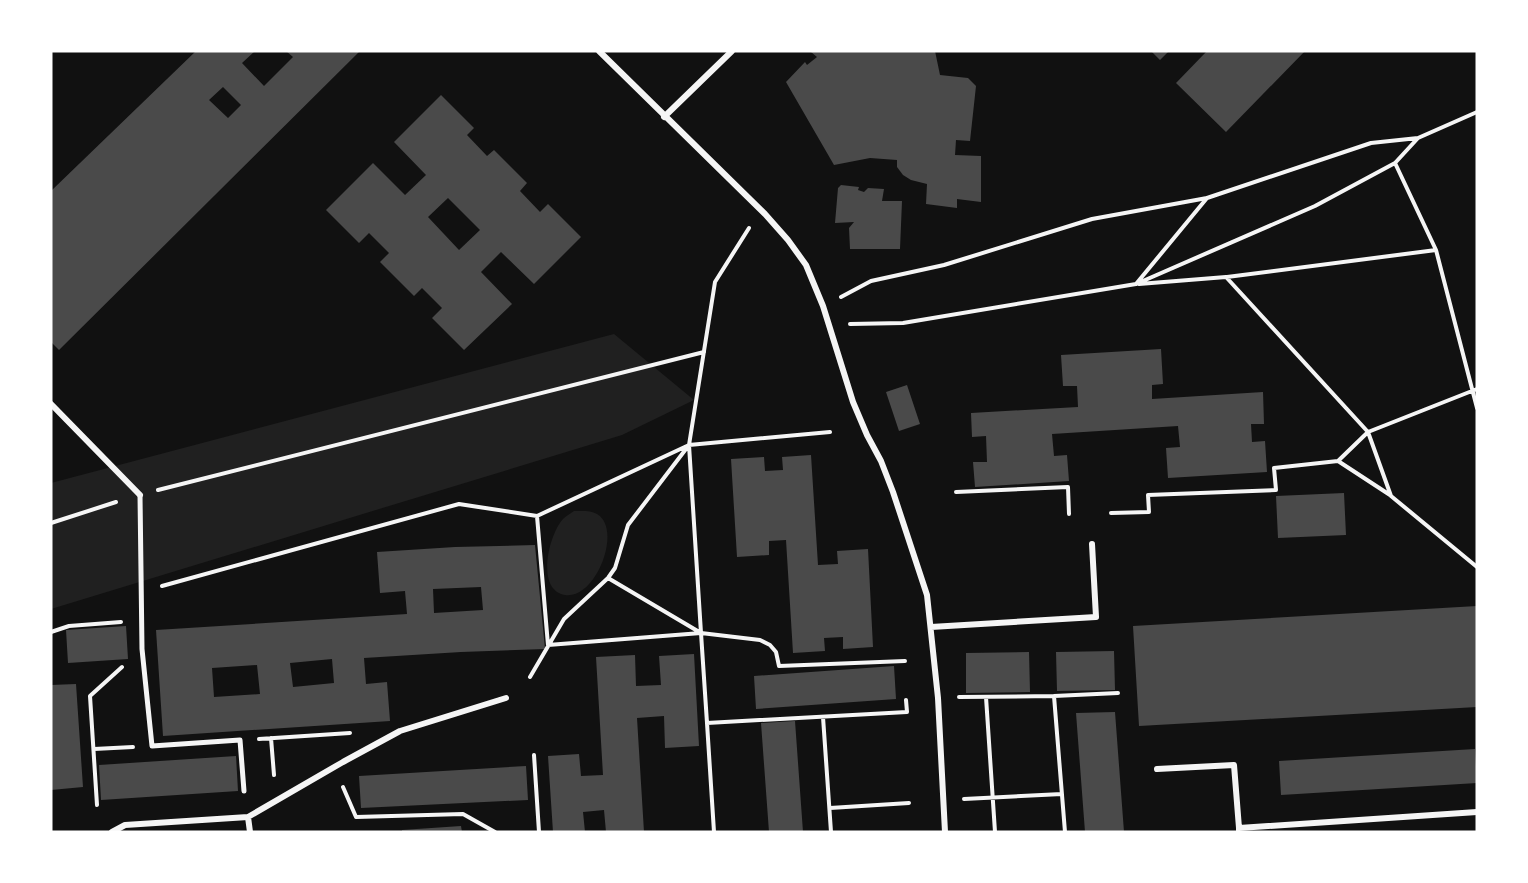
<svg xmlns="http://www.w3.org/2000/svg" width="1528" height="883" font-family="Commissioner,sans-serif">
<style>
.green{fill:#202020}
.building{fill:#4a4a4a;fill-rule:evenodd}
.lines{fill:none;stroke-linecap:round;stroke-linejoin:round}
.path{stroke:#f5f5f5;stroke-width:4}
.pedestrian{stroke:#f5f5f5;stroke-width:5}
.minor{stroke:#f5f5f5;stroke-width:6}
</style>
<rect width="100%" height="100%" fill="#111"/>
<path class="green" d="M 614,334 L 694,400 L 622,435 L 51,609 L 51,483 Z
M 574,511 C 582,511 590,510 597,514 C 623,529 596,600 565,595 C 535,590 549,534 563,519 C 566,516 571,513 574,511 Z"/>
<path class="building" d="M 196,51 L 255,51 L 242,63 L 264,86 L 293,57 L 286,51 L 360,51 L 59,350 L 51,342 L 51,191 ZM 223,87 L 241,105 L 228,118 L 209,100 Z
M 812,51 L 935,51 L 940,75 L 968,78 L 976,86 L 970,141 L 956,140 L 955,155 L 981,156 L 981,202 L 957,199 L 957,208 L 926,204 L 927,184 L 911,180 L 903,175 L 897,167 L 897,160 L 870,158 L 834,165 L 786,82 L 805,62 L 807,65 L 817,57 L 811,52 Z
M 1151,51 L 1169,51 L 1160,60 Z
M 1207,51 L 1305,51 L 1226,132 L 1176,83 Z
M 441,95 L 474,128 L 467,135 L 487,156 L 494,150 L 527,183 L 520,191 L 540,212 L 548,204 L 581,237 L 534,284 L 501,252 L 481,272 L 512,304 L 464,350 L 432,318 L 442,308 L 422,288 L 414,296 L 380,262 L 389,253 L 369,233 L 359,243 L 326,210 L 373,163 L 405,195 L 426,175 L 394,142 ZM 448,198 L 480,230 L 459,250 L 428,217 Z
M 841,185 L 859,187 L 858,190 L 864,192 L 868,188 L 884,189 L 882,201 L 902,201 L 900,249 L 850,249 L 849,228 L 854,222 L 835,223 L 838,188 Z
M 1161,349 L 1163,384 L 1152,385 L 1152,399 L 1263,392 L 1264,424 L 1251,424 L 1252,442 L 1265,441 L 1267,472 L 1168,478 L 1166,448 L 1180,447 L 1178,426 L 1052,434 L 1054,456 L 1067,455 L 1069,481 L 975,487 L 973,462 L 987,462 L 986,436 L 972,437 L 971,413 L 1078,407 L 1077,386 L 1063,386 L 1061,355 Z
M 907,385 L 920,424 L 899,431 L 886,392 Z
M 811,455 L 818,565 L 838,564 L 837,551 L 868,549 L 873,647 L 843,649 L 843,637 L 824,638 L 825,651 L 793,653 L 786,540 L 769,541 L 769,555 L 737,557 L 731,459 L 764,457 L 765,471 L 783,470 L 782,457 Z
M 1344,493 L 1346,535 L 1278,538 L 1276,496 Z
M 535,545 L 545,649 L 461,652 L 364,658 L 366,684 L 387,682 L 390,721 L 163,736 L 156,630 L 407,614 L 405,591 L 380,593 L 377,552 L 455,547 ZM 481,587 L 483,610 L 434,613 L 433,589 ZM 332,659 L 334,683 L 293,687 L 290,663 ZM 257,665 L 260,694 L 214,697 L 212,668 Z
M 1477,606 L 1477,707 L 1139,726 L 1133,626 Z
M 126,626 L 128,659 L 68,663 L 66,630 Z
M 1114,651 L 1115,690 L 1057,691 L 1056,652 Z
M 1029,652 L 1030,692 L 966,693 L 966,653 Z
M 694,654 L 699,746 L 665,748 L 664,716 L 637,718 L 644,832 L 606,832 L 604,810 L 583,812 L 585,832 L 553,832 L 548,756 L 579,754 L 581,776 L 603,775 L 596,657 L 635,655 L 636,686 L 661,685 L 659,656 Z
M 894,666 L 896,699 L 756,709 L 754,676 Z
M 76,684 L 83,787 L 51,790 L 51,685 Z
M 1115,712 L 1124,832 L 1085,832 L 1076,713 Z
M 795,721 L 803,832 L 769,832 L 761,723 Z
M 1475,749 L 1477,783 L 1281,795 L 1279,761 Z
M 236,756 L 238,791 L 101,800 L 99,765 Z
M 526,766 L 528,800 L 361,808 L 359,776 Z
M 461,826 L 462,832 L 402,832 L 402,830 Z"/>
<g class="lines">
<path class="path" d="M 1477,112 L 1418,138 L 1395,163 L 1436,250 L 1477,408
M 1227,277 L 1436,250
M 1136,284 L 1207,198 L 1371,143 L 1418,138
M 1139,284 L 1226,277 L 1368,432 L 1391,496 L 1477,567
M 841,297 L 871,281 L 944,265 L 1092,219 L 1207,198
M 850,324 L 903,323 L 1136,284 L 1315,206 L 1395,163
M 689,445 L 537,516 L 548,645 L 701,633 L 689,445 L 715,282 L 749,228
M 1338,461 L 1390,495
M 158,490 L 704,352
M 956,492 L 1068,487 L 1069,514
M 1111,513 L 1149,512 L 1148,495 L 1276,490 L 1274,468 L 1338,461 L 1368,432 L 1477,389
M 51,523 L 116,502
M 608,578 L 701,633 L 760,640 L 770,645 L 776,652 L 779,666 L 905,661
M 162,586 L 459,504 L 537,516
M 51,632 L 69,626 L 121,622
M 701,633 L 707,723 L 907,712 L 906,700
M 530,677 L 564,619 L 608,578 L 615,568 L 628,525 L 689,445 L 830,432
M 1054,696 L 1118,693
M 959,697 L 1054,696 L 1065,832
M 986,697 L 995,832
M 823,717 L 831,832
M 707,723 L 714,832
M 271,738 L 274,775
M 259,739 L 350,733
M 94,749 L 133,747
M 534,755 L 539,832
M 343,787 L 356,817 L 463,814 L 495,832
M 964,799 L 1062,794
M 97,805 L 90,696 L 122,667
M 830,808 L 909,803"/>
<path class="pedestrian" d="M 140,495 L 142,649 L 152,746 L 240,740 L 244,791"/>
<path class="minor" d="M 599,51 L 765,214 L 788,240 L 806,265 L 823,306 L 853,402 L 867,435 L 881,461 L 893,492 L 927,595 L 938,698 L 945,832
M 664,117 L 732,51
M 51,404 L 140,495
M 931,627 L 1096,617 L 1092,544
M 1157,769 L 1234,765 L 1239,828
M 248,817 L 250,832
M 112,832 L 125,825 L 248,817 L 343,762 L 400,731 L 506,698
M 1239,832 L 1239,828 L 1477,812"/>
</g>
<rect width="1528" height="883" fill="none" stroke="#ffffff" stroke-width="105"/>
</svg>
